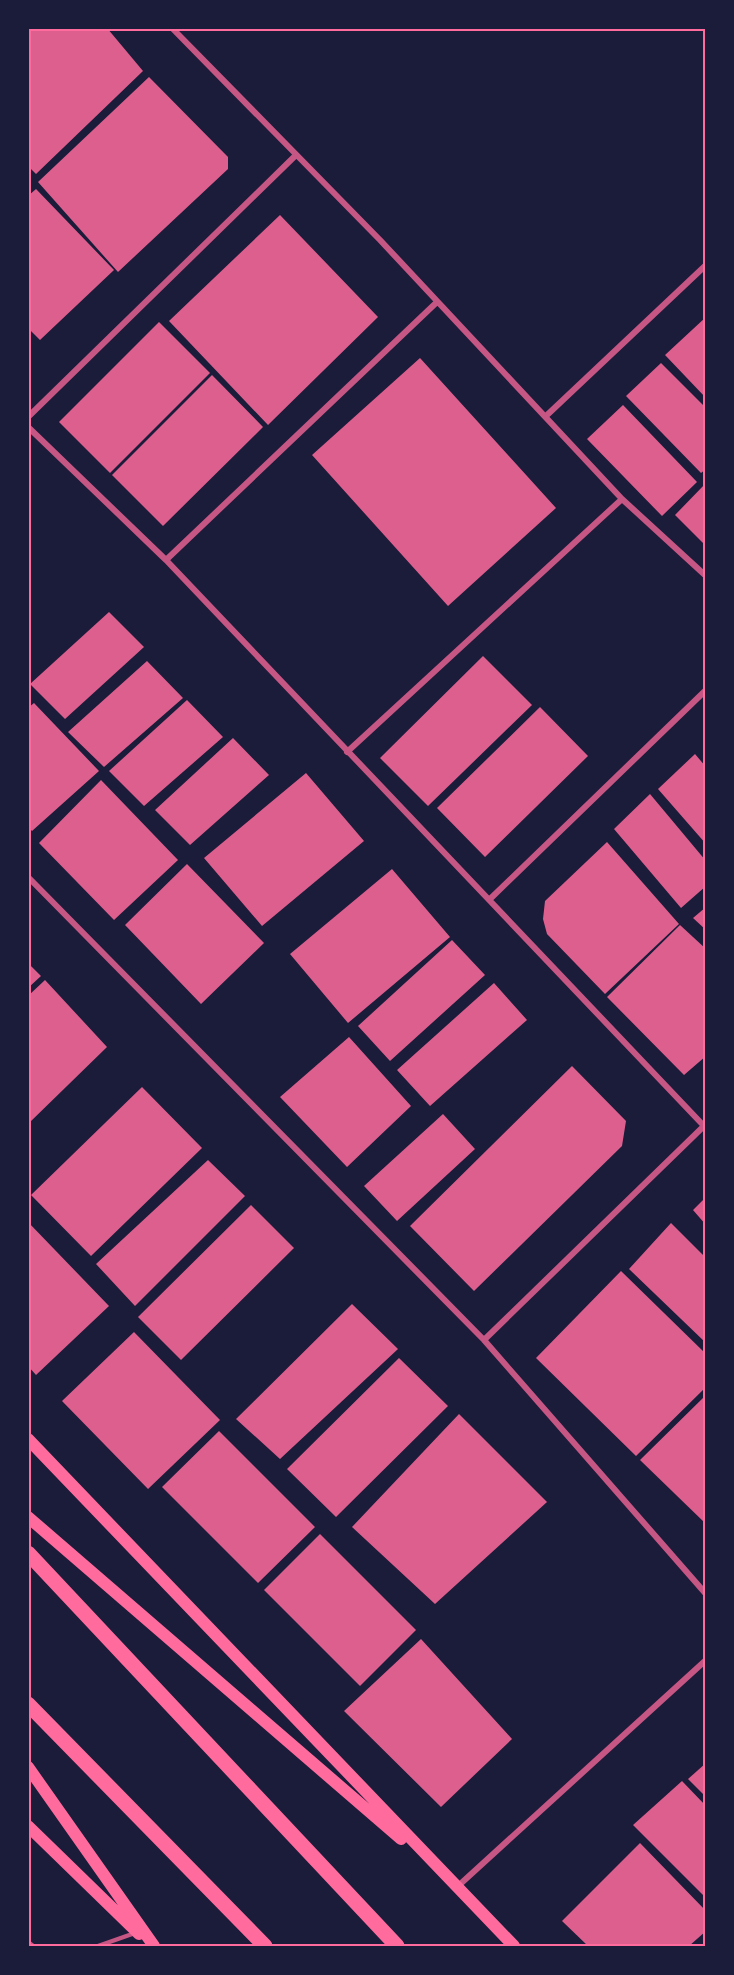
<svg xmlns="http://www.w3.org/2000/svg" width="734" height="1975" font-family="'IBM Plex Sans',sans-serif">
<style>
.building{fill:#dd5f8e}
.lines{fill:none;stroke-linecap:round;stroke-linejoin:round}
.service{stroke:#c65784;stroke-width:4.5}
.minor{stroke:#c65784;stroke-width:6}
.secondary{stroke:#ff6b9d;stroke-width:12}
.primary{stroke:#ff6b9d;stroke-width:15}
.neatline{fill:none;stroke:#ff6b9d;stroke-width:2}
</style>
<rect width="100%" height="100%" fill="#1b1b3a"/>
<path class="building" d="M 28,28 L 107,28 L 143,71 L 36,174 L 28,166 Z
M 149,77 L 228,157 L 228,169 L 118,272 L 38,182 Z
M 36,189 L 114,270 L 40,340 L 28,328 L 28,196 Z
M 280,215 L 378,317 L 268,425 L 169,321 Z
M 706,317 L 706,398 L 665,355 Z
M 159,322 L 210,373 L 110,473 L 59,422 Z
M 420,358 L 556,508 L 448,606 L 312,455 Z
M 661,363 L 706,408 L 706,469 L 701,473 L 626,396 Z
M 212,375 L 263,427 L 163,526 L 112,475 Z
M 623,405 L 697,482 L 662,516 L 587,439 Z
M 706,483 L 706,546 L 675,515 Z
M 109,612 L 144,647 L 65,719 L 30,684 Z
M 483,656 L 532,705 L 428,806 L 380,758 Z
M 147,661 L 183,698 L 104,767 L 68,732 Z
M 187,700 L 223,737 L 144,806 L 109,771 Z
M 34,703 L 99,771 L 32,831 L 28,827 L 28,708 Z
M 540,707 L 588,756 L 485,857 L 437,808 Z
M 233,738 L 269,775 L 190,845 L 155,810 Z
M 695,754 L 706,767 L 706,844 L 658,789 Z
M 306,773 L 364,841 L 262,926 L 204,858 Z
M 101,780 L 178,860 L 114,920 L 39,843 Z
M 650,794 L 706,861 L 706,886 L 681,908 L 614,829 Z
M 607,842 L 679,924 L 605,994 L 547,934 L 543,919 L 545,901 Z
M 187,864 L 264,943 L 201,1004 L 125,925 Z
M 392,869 L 450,937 L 348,1023 L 290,954 Z
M 706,907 L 706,930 L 693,918 Z
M 680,925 L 706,949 L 706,1056 L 684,1075 L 607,997 Z
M 452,940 L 485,975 L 390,1061 L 358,1026 Z
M 28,963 L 41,976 L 28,988 Z
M 45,980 L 107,1047 L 28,1124 L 28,996 Z
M 494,983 L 527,1020 L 430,1106 L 397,1070 Z
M 349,1037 L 411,1106 L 347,1167 L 280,1097 Z
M 572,1066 L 626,1121 L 622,1146 L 474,1291 L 410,1226 Z
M 142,1087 L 202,1148 L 91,1256 L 31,1195 Z
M 443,1114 L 475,1149 L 397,1221 L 364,1186 Z
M 208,1160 L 245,1196 L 135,1306 L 96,1264 Z
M 706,1197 L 706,1225 L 693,1210 Z
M 251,1205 L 294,1248 L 181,1360 L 138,1317 Z
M 28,1222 L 109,1306 L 36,1375 L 28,1366 Z
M 671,1223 L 706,1258 L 706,1343 L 629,1269 Z
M 621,1271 L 706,1354 L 706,1387 L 636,1456 L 536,1358 Z
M 352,1304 L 398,1349 L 280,1459 L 236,1419 Z
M 134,1332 L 220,1420 L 148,1489 L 62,1401 Z
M 399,1358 L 448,1406 L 336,1517 L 287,1469 Z
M 706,1395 L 706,1524 L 640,1460 Z
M 459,1414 L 547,1502 L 435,1604 L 352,1527 Z
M 219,1431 L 315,1527 L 258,1583 L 162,1487 Z
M 320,1534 L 416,1630 L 360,1686 L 264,1590 Z
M 421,1639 L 512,1739 L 441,1807 L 344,1711 Z
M 706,1763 L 706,1797 L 688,1779 Z
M 682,1781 L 706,1806 L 706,1898 L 633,1825 Z
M 640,1843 L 706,1911 L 706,1931 L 689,1946 L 588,1946 L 562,1921 Z"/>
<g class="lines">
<path class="service" d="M 28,1942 L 33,1946
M 98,1946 L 135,1933"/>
<path class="minor" d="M 172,28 L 380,240 L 622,499 L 706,576
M 546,416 L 706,265
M 28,417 L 295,156
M 28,427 L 166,560 L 704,1126
M 166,560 L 437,302
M 347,752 L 622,499
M 28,877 L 484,1340 L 706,1594
M 489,900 L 706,690
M 484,1340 L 705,1125
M 457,1887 L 706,1660"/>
<path class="secondary" d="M 28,1439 L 514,1946
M 28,1517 L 401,1839
M 28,1767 L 154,1946
M 28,1826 L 139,1934"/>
<path class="primary" d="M 28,1553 L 397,1946
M 28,1704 L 265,1946"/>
</g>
<rect width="734" height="1975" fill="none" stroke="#1b1b3a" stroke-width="60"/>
<rect x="30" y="30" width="674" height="1915" class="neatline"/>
</svg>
